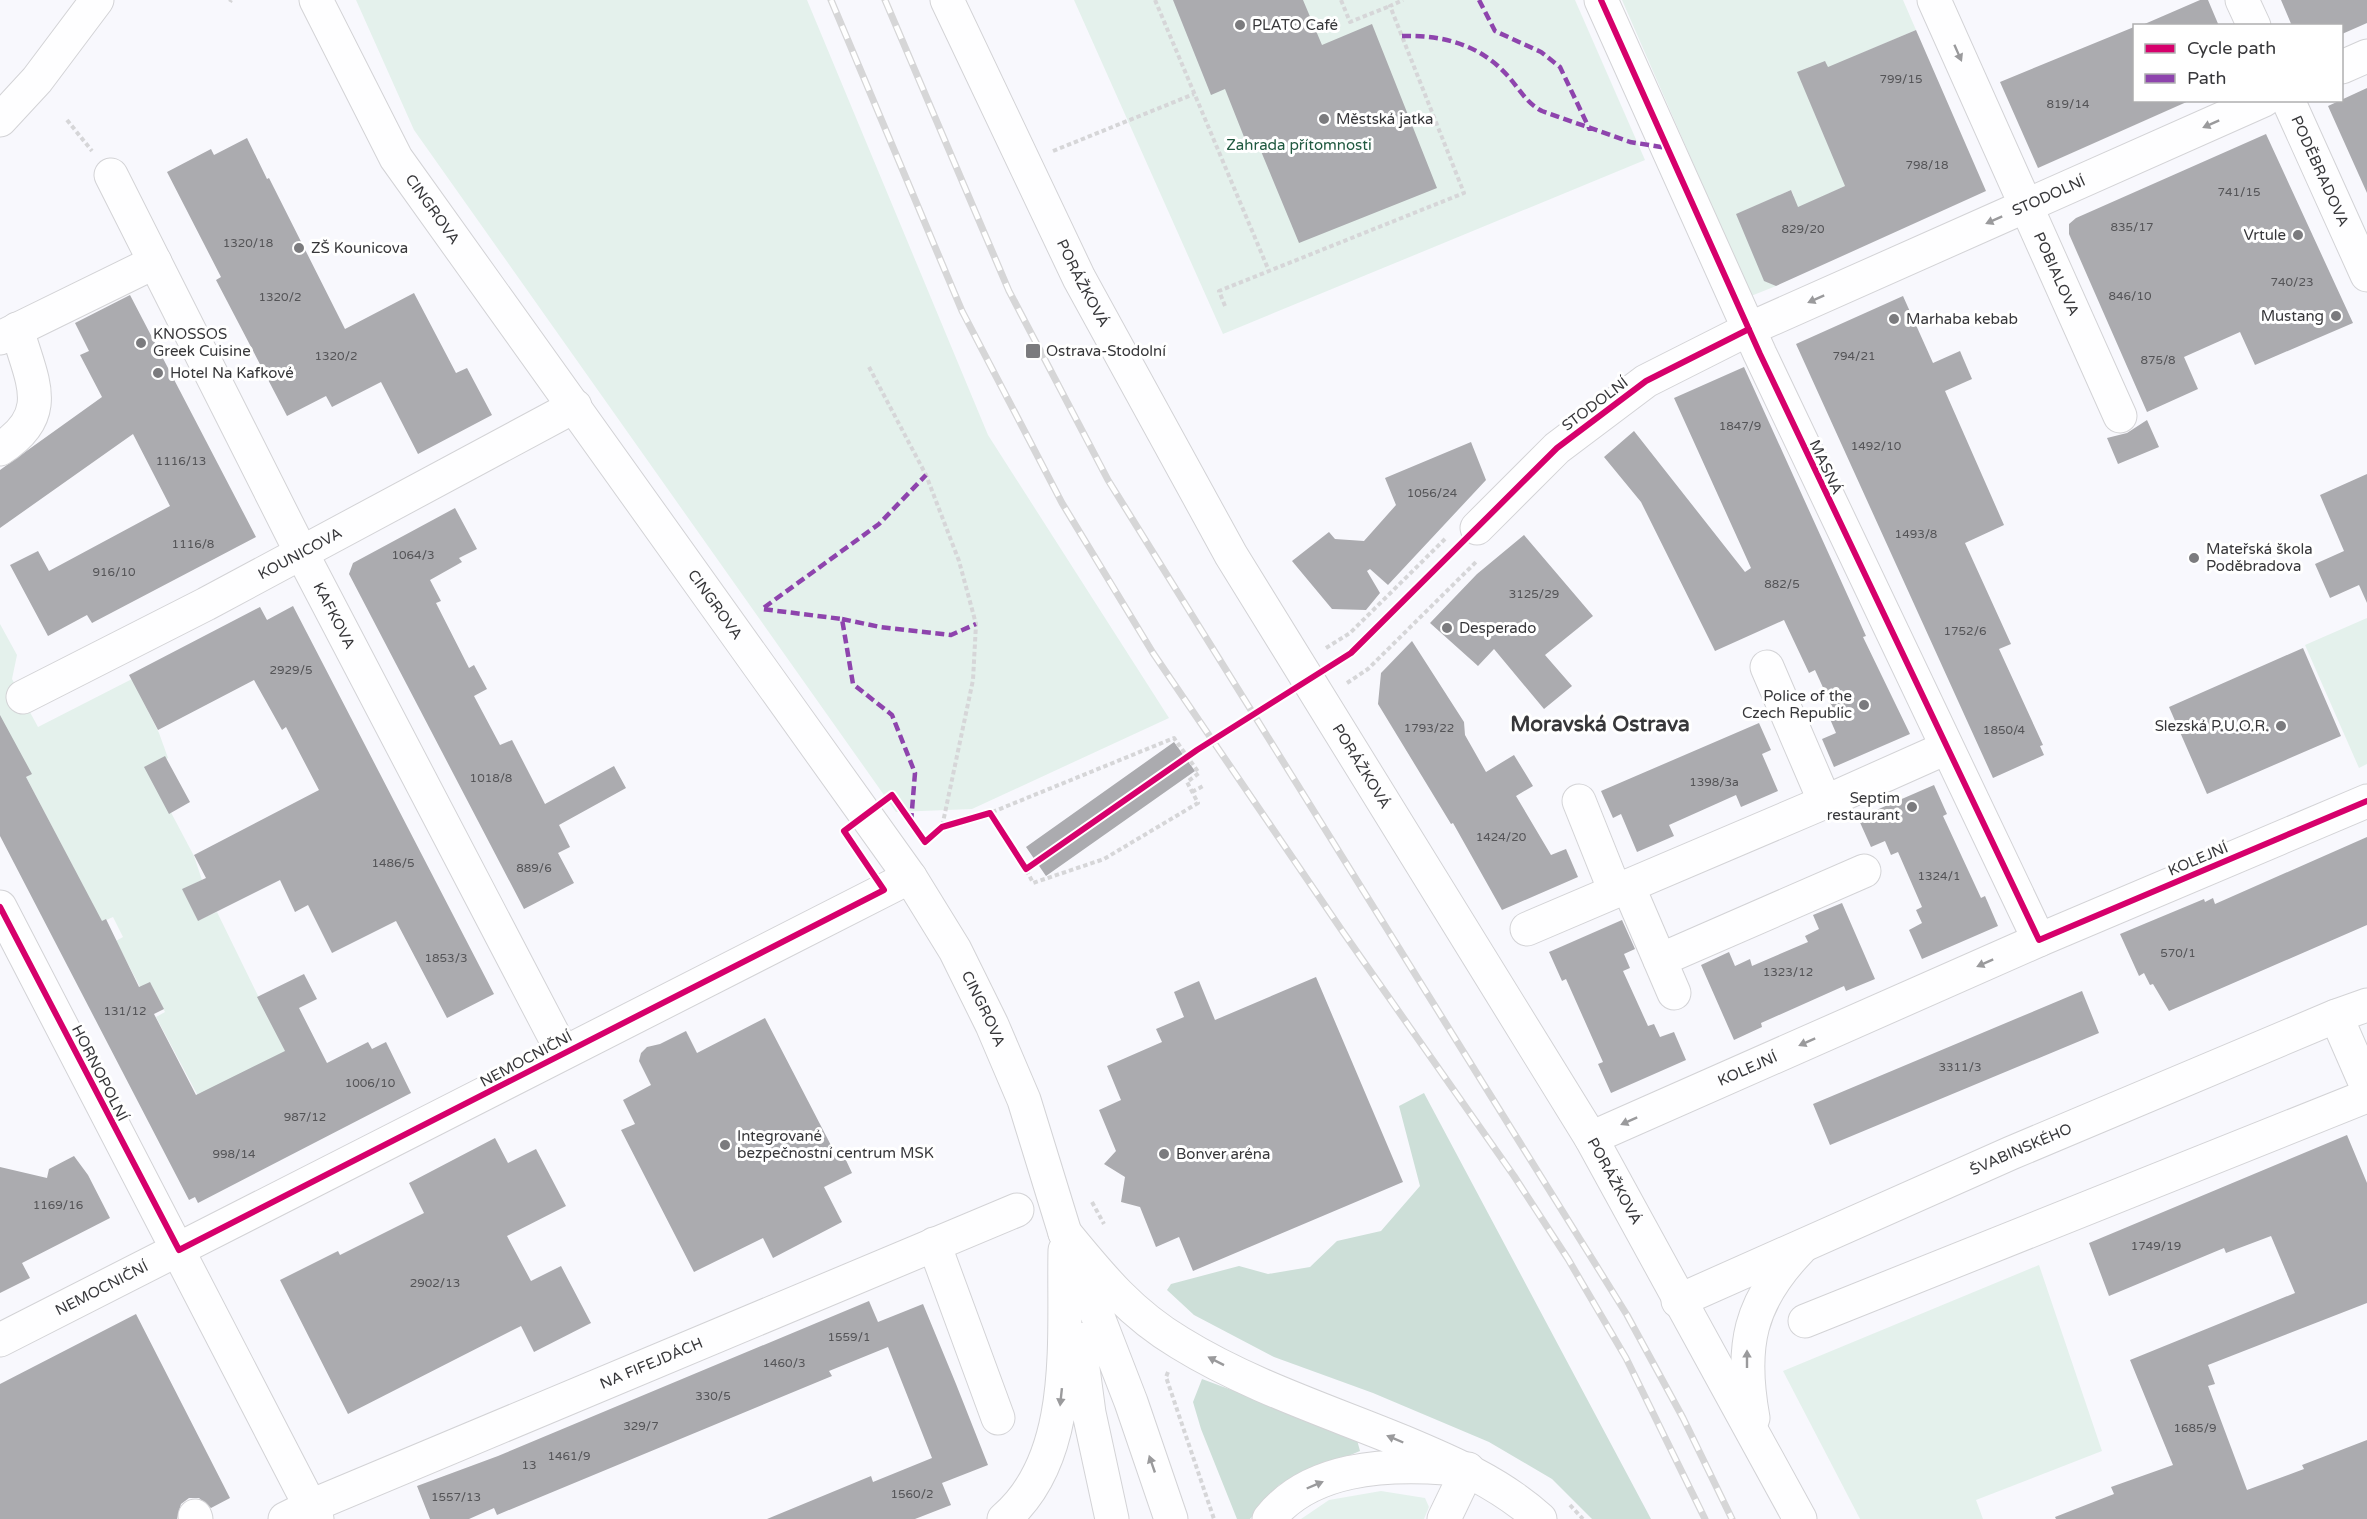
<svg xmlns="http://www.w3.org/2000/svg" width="2367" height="1519" font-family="'Varela Round',sans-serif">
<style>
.green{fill:#e4f1ec;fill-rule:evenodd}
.forest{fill:#cddfd8}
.building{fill:#ababaf}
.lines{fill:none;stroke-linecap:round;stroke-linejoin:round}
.minor-casing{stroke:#d3d3d6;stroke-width:35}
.major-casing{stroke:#d3d3d6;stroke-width:35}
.highway-casing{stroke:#d3d3d6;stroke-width:35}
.path{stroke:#d6d6d8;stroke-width:4;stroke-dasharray:4.5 3;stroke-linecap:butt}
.minor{stroke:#fefeff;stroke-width:33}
.major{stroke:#fefeff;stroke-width:33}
.highway{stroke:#fefeff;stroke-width:33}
.rail-casing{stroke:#d6d6d7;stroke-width:7}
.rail{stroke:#fff;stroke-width:4.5;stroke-dasharray:14;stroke-linecap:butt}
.quiet{stroke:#8e44ad;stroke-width:4.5;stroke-dasharray:9 4.5;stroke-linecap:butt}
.cycleway-casing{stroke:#fff;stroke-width:10}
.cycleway{stroke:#d6006c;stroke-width:6}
.oneway{fill:#9a9a9c}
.poi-dot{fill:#7b7b7e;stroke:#fff;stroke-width:2}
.labels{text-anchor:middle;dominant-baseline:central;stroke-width:6;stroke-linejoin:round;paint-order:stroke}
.number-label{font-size:12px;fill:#545457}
.poi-label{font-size:15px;fill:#37373a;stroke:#fff;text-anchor:start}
.park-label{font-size:15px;fill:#205940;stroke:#fff}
.street-label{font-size:15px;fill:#37373a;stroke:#fff}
.district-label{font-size:21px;font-weight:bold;fill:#37373a;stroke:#fff}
</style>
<rect width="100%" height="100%" fill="#f8f8fd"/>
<path class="green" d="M 356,0 L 807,0 L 988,435 L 1169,718 L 972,809 L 896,812 L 414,130 Z
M 1074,0 L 1575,0 L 1645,160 L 1223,334 Z
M 1622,0 L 1903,0 L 1916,30 L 1855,56 L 1895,147 L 1899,149 L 1917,141 L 1919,148 L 1844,181 L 1845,186 L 1794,210 L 1790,199 L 1794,196 L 1791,190 L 1737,214 L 1764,280 L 1776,286 L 1751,296 ZM 1825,62 L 1859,140 L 1831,152 L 1798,73 Z
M 2367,618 L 2367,764 L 2359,768 L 2305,645 Z
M 0,624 L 17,655 L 12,679 L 38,727 L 132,679 L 159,733 L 168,758 L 148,769 L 194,856 L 202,880 L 183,889 L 198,920 L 217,912 L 286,1053 L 215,1128 L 156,1017 L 165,1012 L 151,984 L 141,989 L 116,941 L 123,937 L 113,917 L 102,922 L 26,777 L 29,776 L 0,721 Z
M 2039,1265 L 2102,1451 L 1976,1500 L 1983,1519 L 1860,1519 L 1783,1371 Z
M 1381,1491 L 1425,1498 L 1429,1507 L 1424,1519 L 1301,1519 L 1329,1500 Z"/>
<path class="forest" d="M 1424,1093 L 1651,1519 L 1592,1519 L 1552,1479 L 1489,1442 L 1373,1393 L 1274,1357 L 1194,1315 L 1167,1290 L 1171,1284 L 1239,1266 L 1268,1274 L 1310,1267 L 1337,1241 L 1381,1231 L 1420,1186 L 1399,1106 Z
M 1202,1379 L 1356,1436 L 1360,1451 L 1279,1485 L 1250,1519 L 1237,1519 L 1201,1429 L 1193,1402 Z"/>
<path class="building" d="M 1173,0 L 1303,0 L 1322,45 L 1372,24 L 1437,188 L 1299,243 L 1258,144 L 1248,147 L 1225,89 L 1211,95 Z
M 2200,0 L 2208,0 L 2219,26 L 2140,26 Z
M 2281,0 L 2367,0 L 2367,23 L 2342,34 L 2342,26 L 2292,26 Z
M 2134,27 L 2134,100 L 2191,100 L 2038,168 L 2000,82 Z
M 1916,30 L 1986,191 L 1776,286 L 1764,281 L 1736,214 L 1791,190 L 1798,207 L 1845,186 L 1797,72 L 1825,61 L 1828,67 Z
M 2367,88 L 2367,193 L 2328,106 Z
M 2266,134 L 2353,323 L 2255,365 L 2240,332 L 2184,357 L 2198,389 L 2147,412 L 2069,234 L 2069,224 L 2076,218 Z
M 247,138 L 267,179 L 269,178 L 345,329 L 414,293 L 456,373 L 467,368 L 492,415 L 418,454 L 381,382 L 332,407 L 326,396 L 287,416 L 216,280 L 221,277 L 167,172 L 211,149 L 214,155 Z
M 130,295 L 256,537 L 92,623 L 87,615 L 48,636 L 10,565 L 38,551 L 49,571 L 170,506 L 133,434 L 0,528 L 0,470 L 102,397 L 80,355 L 89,351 L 75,323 Z
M 1903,296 L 1933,363 L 1960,351 L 1972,379 L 1945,391 L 2004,525 L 1965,543 L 2011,644 L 1999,649 L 2043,745 L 2040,746 L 2044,755 L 1993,778 L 1796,344 Z
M 1744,367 L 1866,636 L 1863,637 L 1910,734 L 1834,767 L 1822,739 L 1836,733 L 1830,719 L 1836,716 L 1815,670 L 1809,673 L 1784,620 L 1715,651 L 1641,502 L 1604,457 L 1634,431 L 1745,572 L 1751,568 L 1674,398 Z
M 2147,420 L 2159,447 L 2118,464 L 2107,438 L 2127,433 Z
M 1471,442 L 1486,480 L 1388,585 L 1370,569 L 1367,571 L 1380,593 L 1366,610 L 1332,609 L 1292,561 L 1329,532 L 1335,539 L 1364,541 L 1396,505 L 1385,478 Z
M 2367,474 L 2367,603 L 2359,585 L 2330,598 L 2315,564 L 2344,551 L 2320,495 Z
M 455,508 L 477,549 L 459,558 L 462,562 L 430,580 L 441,601 L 436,603 L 469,668 L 474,665 L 487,689 L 474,696 L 500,745 L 512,740 L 545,804 L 614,766 L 626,788 L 559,825 L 570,847 L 558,853 L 574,883 L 524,909 L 349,574 L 353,563 Z
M 1524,535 L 1593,616 L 1545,655 L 1572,686 L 1544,709 L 1494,649 L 1478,666 L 1430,623 L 1477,574 Z
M 293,606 L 494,994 L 447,1018 L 396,921 L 332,953 L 308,905 L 295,912 L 280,880 L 198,921 L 182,889 L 206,878 L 194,855 L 319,790 L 286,727 L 282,730 L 254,680 L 158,730 L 129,675 L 260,607 L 267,620 Z
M 1412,641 L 1464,722 L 1465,735 L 1486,772 L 1514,755 L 1533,786 L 1516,796 L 1551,855 L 1566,849 L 1578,877 L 1502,910 L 1453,823 L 1451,824 L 1378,704 L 1381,673 Z
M 2303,648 L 2341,736 L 2207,794 L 2169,707 Z
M 0,715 L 32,774 L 26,777 L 102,921 L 106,919 L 139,987 L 150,982 L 164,1009 L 154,1014 L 196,1095 L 285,1051 L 257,997 L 304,974 L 317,999 L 299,1008 L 327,1063 L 368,1042 L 372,1049 L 386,1042 L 411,1093 L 198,1203 L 195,1197 L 189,1200 L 0,836 Z
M 1759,723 L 1771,750 L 1762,754 L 1778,791 L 1741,807 L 1736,795 L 1669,825 L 1674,836 L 1637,852 L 1621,814 L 1613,818 L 1601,791 Z
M 1174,742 L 1195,771 L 1046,876 L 1026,847 Z
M 165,756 L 190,802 L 169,814 L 144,767 Z
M 1934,785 L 1947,814 L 1943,816 L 1981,898 L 1985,896 L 1998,926 L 1922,959 L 1909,930 L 1922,923 L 1916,910 L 1922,907 L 1898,852 L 1891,855 L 1885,841 L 1871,847 L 1858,818 Z
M 2367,837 L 2367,925 L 2169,1011 L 2153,984 L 2150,985 L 2144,973 L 2139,976 L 2120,934 L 2204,899 L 2205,902 L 2213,898 L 2215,904 Z
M 1842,903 L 1875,979 L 1846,991 L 1844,986 L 1761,1023 L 1762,1027 L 1734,1040 L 1701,965 L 1729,952 L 1735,966 L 1750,959 L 1752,966 L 1808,942 L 1805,936 L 1819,929 L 1813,915 Z
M 1622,920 L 1635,949 L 1624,954 L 1630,968 L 1623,971 L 1648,1026 L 1654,1024 L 1660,1037 L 1674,1032 L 1686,1060 L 1611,1093 L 1598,1064 L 1603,1062 L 1566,979 L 1562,981 L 1549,952 Z
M 1316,977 L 1403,1182 L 1193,1271 L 1179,1237 L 1156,1247 L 1140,1207 L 1121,1202 L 1125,1177 L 1104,1164 L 1116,1151 L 1099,1110 L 1121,1100 L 1107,1066 L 1162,1042 L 1156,1029 L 1184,1017 L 1174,992 L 1199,981 L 1215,1020 Z
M 2082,991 L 2099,1033 L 1830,1145 L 1813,1104 Z
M 765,1018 L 836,1155 L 845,1158 L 852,1173 L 824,1187 L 842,1222 L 773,1258 L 763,1238 L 694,1272 L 621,1130 L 635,1124 L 623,1100 L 651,1085 L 639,1061 L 641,1053 L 647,1047 L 660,1044 L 686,1031 L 697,1053 Z
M 2347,1135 L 2367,1183 L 2367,1303 L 2208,1365 L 2215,1384 L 2208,1386 L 2247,1490 L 2304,1469 L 2302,1465 L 2367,1440 L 2367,1519 L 2056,1519 L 2055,1517 L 2114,1494 L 2111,1487 L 2173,1465 L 2130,1360 L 2295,1293 L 2271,1236 L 2226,1253 L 2224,1248 L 2109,1296 L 2089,1243 Z
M 495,1138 L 508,1163 L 536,1149 L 566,1206 L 507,1236 L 531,1281 L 561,1266 L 591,1323 L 534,1352 L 521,1326 L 348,1414 L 280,1280 L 338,1251 L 340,1255 L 424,1213 L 409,1183 Z
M 74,1156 L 88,1175 L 110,1218 L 22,1263 L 30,1278 L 0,1293 L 0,1167 L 47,1178 L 49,1169 Z
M 869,1301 L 878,1322 L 923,1304 L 956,1384 L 988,1465 L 942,1483 L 951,1505 L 915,1519 L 767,1519 L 871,1476 L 873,1482 L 932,1458 L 888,1347 L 829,1371 L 832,1376 L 497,1515 L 494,1508 L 469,1519 L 430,1519 L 417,1486 L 498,1456 Z
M 136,1314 L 230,1498 L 211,1508 L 199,1498 L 189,1498 L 181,1504 L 177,1519 L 0,1519 L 0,1384 Z"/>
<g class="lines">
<defs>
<g id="minor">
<path id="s1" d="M 947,0 L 1079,278 L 1231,555 L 1591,1138 L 1800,1519"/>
<path d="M 1601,0 L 1760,354 L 2039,940"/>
<path id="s2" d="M 1934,0 L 2120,416"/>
<path d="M 2242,0 L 2254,26"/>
<path d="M 2342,67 L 2367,56"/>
<path id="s3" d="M 2288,100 L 2367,275"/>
<path id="s4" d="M 111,175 L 301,552 L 563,1053"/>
<path d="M 0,338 L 155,262"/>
<path d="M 0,449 C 55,414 31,380 17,329"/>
<path id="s5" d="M 1477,528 L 1557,448 L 1646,381 L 1749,329 L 2264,100"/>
<path d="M 1767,667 L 1825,802 L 1946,748"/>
<path id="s6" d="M 23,697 L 206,604 L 575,406"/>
<path d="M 1579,801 L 1615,891"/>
<path d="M 1628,886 L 1674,993"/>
<path d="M 0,907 L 317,1519"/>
<path d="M 1527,929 L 1825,802"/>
<path d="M 1660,960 L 1864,871"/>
<path d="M 2336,1016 L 2367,1087"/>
<path id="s7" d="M 1591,1138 L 2039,940 L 2367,801"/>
<path d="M 934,1244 L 998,1418"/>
<path id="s8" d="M 1678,1301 L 2011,1153 L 2336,1016 L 2367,1005"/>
<path d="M 1805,1321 L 2367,1096"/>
<path id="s9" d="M 0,1340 L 910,877"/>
<path d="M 1753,1418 C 1740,1347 1749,1302 1800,1249"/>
<path d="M 195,1516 L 196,1519"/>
<path id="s10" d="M 285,1519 L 311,1506 L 1017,1210"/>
<path d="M 1444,1519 L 1468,1469"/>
</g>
<g id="major">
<path id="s11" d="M 316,0 L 396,158 L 910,877 L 955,950 L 992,1025 L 1024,1100 L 1065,1233"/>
<path d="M 0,120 L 37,80 L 97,0"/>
</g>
<path id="highway" d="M 1065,1233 C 1101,1277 1131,1314 1180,1343 C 1248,1385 1328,1411 1401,1441 C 1451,1462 1499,1482 1540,1519
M 1076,1260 L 1131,1402 L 1171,1519
M 1079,1339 L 1089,1413 L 1112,1519
M 1004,1519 C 1077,1457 1063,1336 1065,1250
M 1269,1519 C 1310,1467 1385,1464 1445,1468"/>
</defs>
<use href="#minor" class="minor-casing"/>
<use href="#major" class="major-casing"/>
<use href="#highway" class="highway-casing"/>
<path class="path" d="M 1155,0 L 1269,271
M 1341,0 L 1350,22 L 1390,6
M 230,2 L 231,0
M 67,120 L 92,151
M 1053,151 L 1194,94
M 1225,306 L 1219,291 L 1464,193 L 1390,6 L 1403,0
M 869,367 L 926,475 L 959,561 L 976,624 L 973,680 L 942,827
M 1326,648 L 1350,633 L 1446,538
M 1351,653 L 1456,550
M 1347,683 L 1368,669 L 1477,561
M 1192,792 L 1203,786
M 990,813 L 1026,869 L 1036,862
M 925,842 L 942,827 L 990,813 L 1174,738 L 1199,773 L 1187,782 L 1198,803 L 1104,859 L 1033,883 L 1026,869
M 1092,1202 L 1104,1224
M 1168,1372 L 1166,1377 L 1214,1519
M 1570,1505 L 1583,1519"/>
<use href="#minor" class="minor"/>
<use href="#major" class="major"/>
<use href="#highway" class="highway"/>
<defs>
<path id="rail" d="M 831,0 L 962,311 L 1062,503 L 1153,653 L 1343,932 L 1514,1176 L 1568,1259 L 1626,1358 L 1705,1519
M 885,0 L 1009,291 L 1108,480 L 1627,1315 L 1683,1418 L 1732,1519"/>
</defs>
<use href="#rail" class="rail-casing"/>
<use href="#rail" class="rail"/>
<path class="quiet" d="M 1479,0 L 1495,31 L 1541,52 L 1560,67 L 1590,130
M 1402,36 C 1442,35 1479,44 1507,75 C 1519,88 1526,103 1542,111 L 1630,142 L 1667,148
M 842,619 L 880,627 L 951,635 L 976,624
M 911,822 L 915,773 L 892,715 L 853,684 L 842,619 L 762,609 L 879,524 L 926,475"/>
<defs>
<path id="cycleway" d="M 1601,0 L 1760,354 L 2039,940 L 2367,801
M 0,907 L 179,1250 L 884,890 L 844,831 L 892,795 L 925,842 L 942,827 L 990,813 L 1026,869 L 1197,750 L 1351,653 L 1557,448 L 1646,381 L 1749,329"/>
</defs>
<use href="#cycleway" class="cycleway-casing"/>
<use href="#cycleway" class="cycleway"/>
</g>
<defs><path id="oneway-solid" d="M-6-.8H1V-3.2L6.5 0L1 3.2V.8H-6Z" transform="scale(1.5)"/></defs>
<g class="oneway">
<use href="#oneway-solid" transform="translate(1958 53) rotate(66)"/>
<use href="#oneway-solid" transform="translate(2211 124) rotate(156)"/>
<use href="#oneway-solid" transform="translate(1994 220) rotate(156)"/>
<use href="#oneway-solid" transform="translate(1816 299) rotate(156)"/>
<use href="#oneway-solid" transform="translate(1985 963) rotate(156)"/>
<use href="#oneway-solid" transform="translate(1807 1042) rotate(156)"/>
<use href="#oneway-solid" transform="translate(1629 1121) rotate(156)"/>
<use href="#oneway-solid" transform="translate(1747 1359) rotate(-90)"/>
<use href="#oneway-solid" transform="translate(1216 1361) rotate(-153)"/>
<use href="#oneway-solid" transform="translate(1061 1397) rotate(96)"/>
<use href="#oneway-solid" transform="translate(1395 1439) rotate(-157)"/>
<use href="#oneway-solid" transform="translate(1152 1464) rotate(-109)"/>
<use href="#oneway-solid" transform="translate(1315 1485) rotate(-23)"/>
</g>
<g class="poi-dot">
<circle cx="1240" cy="25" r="6"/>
<circle cx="1324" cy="119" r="6"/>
<circle cx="2298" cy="235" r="6"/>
<circle cx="299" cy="248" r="6"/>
<circle cx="2336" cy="316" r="6"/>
<circle cx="1894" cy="319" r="6"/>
<circle cx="141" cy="343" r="6"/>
<rect x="1025" y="343" width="16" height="16" rx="3"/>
<circle cx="158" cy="373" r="6"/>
<circle cx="2194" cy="558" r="6"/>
<circle cx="1447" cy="628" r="6"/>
<circle cx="1864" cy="705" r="6"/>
<circle cx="2281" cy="726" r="6"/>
<circle cx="1912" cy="807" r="6"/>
<circle cx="725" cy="1145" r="6"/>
<circle cx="1164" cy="1154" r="6"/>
</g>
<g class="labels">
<g class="number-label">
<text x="1901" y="79">799/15</text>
<text x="2068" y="104">819/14</text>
<text x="1927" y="165">798/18</text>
<text x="2239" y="192">741/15</text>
<text x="2132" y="227">835/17</text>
<text x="1803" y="229">829/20</text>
<text x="248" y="243">1320/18</text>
<text x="2292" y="282">740/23</text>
<text x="2130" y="296">846/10</text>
<text x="280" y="297">1320/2</text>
<text x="336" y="356">1320/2</text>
<text x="1854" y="356">794/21</text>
<text x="2158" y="360">875/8</text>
<text x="1740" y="426">1847/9</text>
<text x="1876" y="446">1492/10</text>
<text x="181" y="461">1116/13</text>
<text x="1432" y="493">1056/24</text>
<text x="1916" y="534">1493/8</text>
<text x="193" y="544">1116/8</text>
<text x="413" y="555">1064/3</text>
<text x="114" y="572">916/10</text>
<text x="1782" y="584">882/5</text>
<text x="1534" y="594">3125/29</text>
<text x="1965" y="631">1752/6</text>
<text x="291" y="670">2929/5</text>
<text x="1429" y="728">1793/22</text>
<text x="2004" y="730">1850/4</text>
<text x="491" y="778">1018/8</text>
<text x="1714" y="782">1398/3a</text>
<text x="1501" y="837">1424/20</text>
<text x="393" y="863">1486/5</text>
<text x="534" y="868">889/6</text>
<text x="1939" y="876">1324/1</text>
<text x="2178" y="953">570/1</text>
<text x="446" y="958">1853/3</text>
<text x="1788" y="972">1323/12</text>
<text x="125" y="1011">131/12</text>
<text x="1960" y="1067">3311/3</text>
<text x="370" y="1083">1006/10</text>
<text x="305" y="1117">987/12</text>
<text x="234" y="1154">998/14</text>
<text x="58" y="1205">1169/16</text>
<text x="2156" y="1246">1749/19</text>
<text x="435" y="1283">2902/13</text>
<text x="849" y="1337">1559/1</text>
<text x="784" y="1363">1460/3</text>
<text x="713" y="1396">330/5</text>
<text x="641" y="1426">329/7</text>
<text x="2195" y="1428">1685/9</text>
<text x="569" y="1456">1461/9</text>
<text x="529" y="1465">13</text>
<text x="912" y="1494">1560/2</text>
<text x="456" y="1497">1557/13</text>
</g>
<g class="poi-label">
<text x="1252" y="25">PLATO Café</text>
<text x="1336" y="119">Městská jatka</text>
<text x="2286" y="235" text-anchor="end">Vrtule</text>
<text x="311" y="248">ZŠ Kounicova</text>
<text x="2324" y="316" text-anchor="end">Mustang</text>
<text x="1906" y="319">Marhaba kebab</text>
<text x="153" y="334">KNOSSOS<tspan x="153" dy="17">Greek Cuisine</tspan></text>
<text x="1046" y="351">Ostrava-Stodolní</text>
<text x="170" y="373">Hotel Na Kafkové</text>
<text x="2206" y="549">Mateřská škola<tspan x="2206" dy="17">Poděbradova</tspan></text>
<text x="1459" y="628">Desperado</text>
<text x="1852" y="696" text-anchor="end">Police of the<tspan x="1852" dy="17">Czech Republic</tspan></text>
<text x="2269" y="726" text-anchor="end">Slezská P.U.O.R.</text>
<text x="1900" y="798" text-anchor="end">Septim<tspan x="1900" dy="17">restaurant</tspan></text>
<text x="737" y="1136">Integrované<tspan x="737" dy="17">bezpečnostní centrum MSK</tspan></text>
<text x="1176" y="1154">Bonver aréna</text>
</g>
<g class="park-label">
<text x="1299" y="145">Zahrada přítomnosti</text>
</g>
<g class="street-label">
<text stroke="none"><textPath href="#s3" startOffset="78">PODĚBRADOVA</textPath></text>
<text stroke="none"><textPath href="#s5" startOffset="668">STODOLNÍ</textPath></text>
<text stroke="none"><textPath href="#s11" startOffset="240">CINGROVA</textPath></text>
<text stroke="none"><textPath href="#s2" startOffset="300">POBIALOVA</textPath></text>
<text stroke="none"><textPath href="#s1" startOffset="314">PORÁŽKOVÁ</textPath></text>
<text transform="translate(1595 404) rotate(-37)">STODOLNÍ</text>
<text transform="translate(1826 467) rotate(65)">MASNÁ</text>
<text stroke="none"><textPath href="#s6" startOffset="312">KOUNICOVA</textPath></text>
<text stroke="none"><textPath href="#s11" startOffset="726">CINGROVA</textPath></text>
<text stroke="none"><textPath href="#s4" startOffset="494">KAFKOVA</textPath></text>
<text stroke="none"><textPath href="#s1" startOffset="872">PORÁŽKOVÁ</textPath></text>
<text transform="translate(2198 859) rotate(-23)">KOLEJNÍ</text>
<text stroke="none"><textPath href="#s11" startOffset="1212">CINGROVA</textPath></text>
<text transform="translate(526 1059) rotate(-28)">NEMOCNIČNÍ</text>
<text stroke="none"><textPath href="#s7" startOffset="171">KOLEJNÍ</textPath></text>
<text transform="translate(100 1073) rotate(63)">HORNOPOLNÍ</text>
<text stroke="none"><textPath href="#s8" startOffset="375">ŠVABINSKÉHO</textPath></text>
<text stroke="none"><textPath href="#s1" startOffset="1358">PORÁŽKOVÁ</textPath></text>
<text stroke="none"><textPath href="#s9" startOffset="114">NEMOCNIČNÍ</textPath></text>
<text stroke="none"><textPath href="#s10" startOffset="398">NA FIFEJDÁCH</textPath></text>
</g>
<g class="district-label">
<text x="1600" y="724">Moravská Ostrava</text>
</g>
</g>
<rect x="2133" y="24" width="210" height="78" fill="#ffffff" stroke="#afafb0" stroke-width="1.5"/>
<rect x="2145" y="44" width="30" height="9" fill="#d6006c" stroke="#afafb0" stroke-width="1.5"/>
<text x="2187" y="54" font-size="18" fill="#37373a">Cycle path</text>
<rect x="2145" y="74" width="30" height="9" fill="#8e44ad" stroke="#afafb0" stroke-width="1.5"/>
<text x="2187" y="84" font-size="18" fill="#37373a">Path</text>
</svg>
